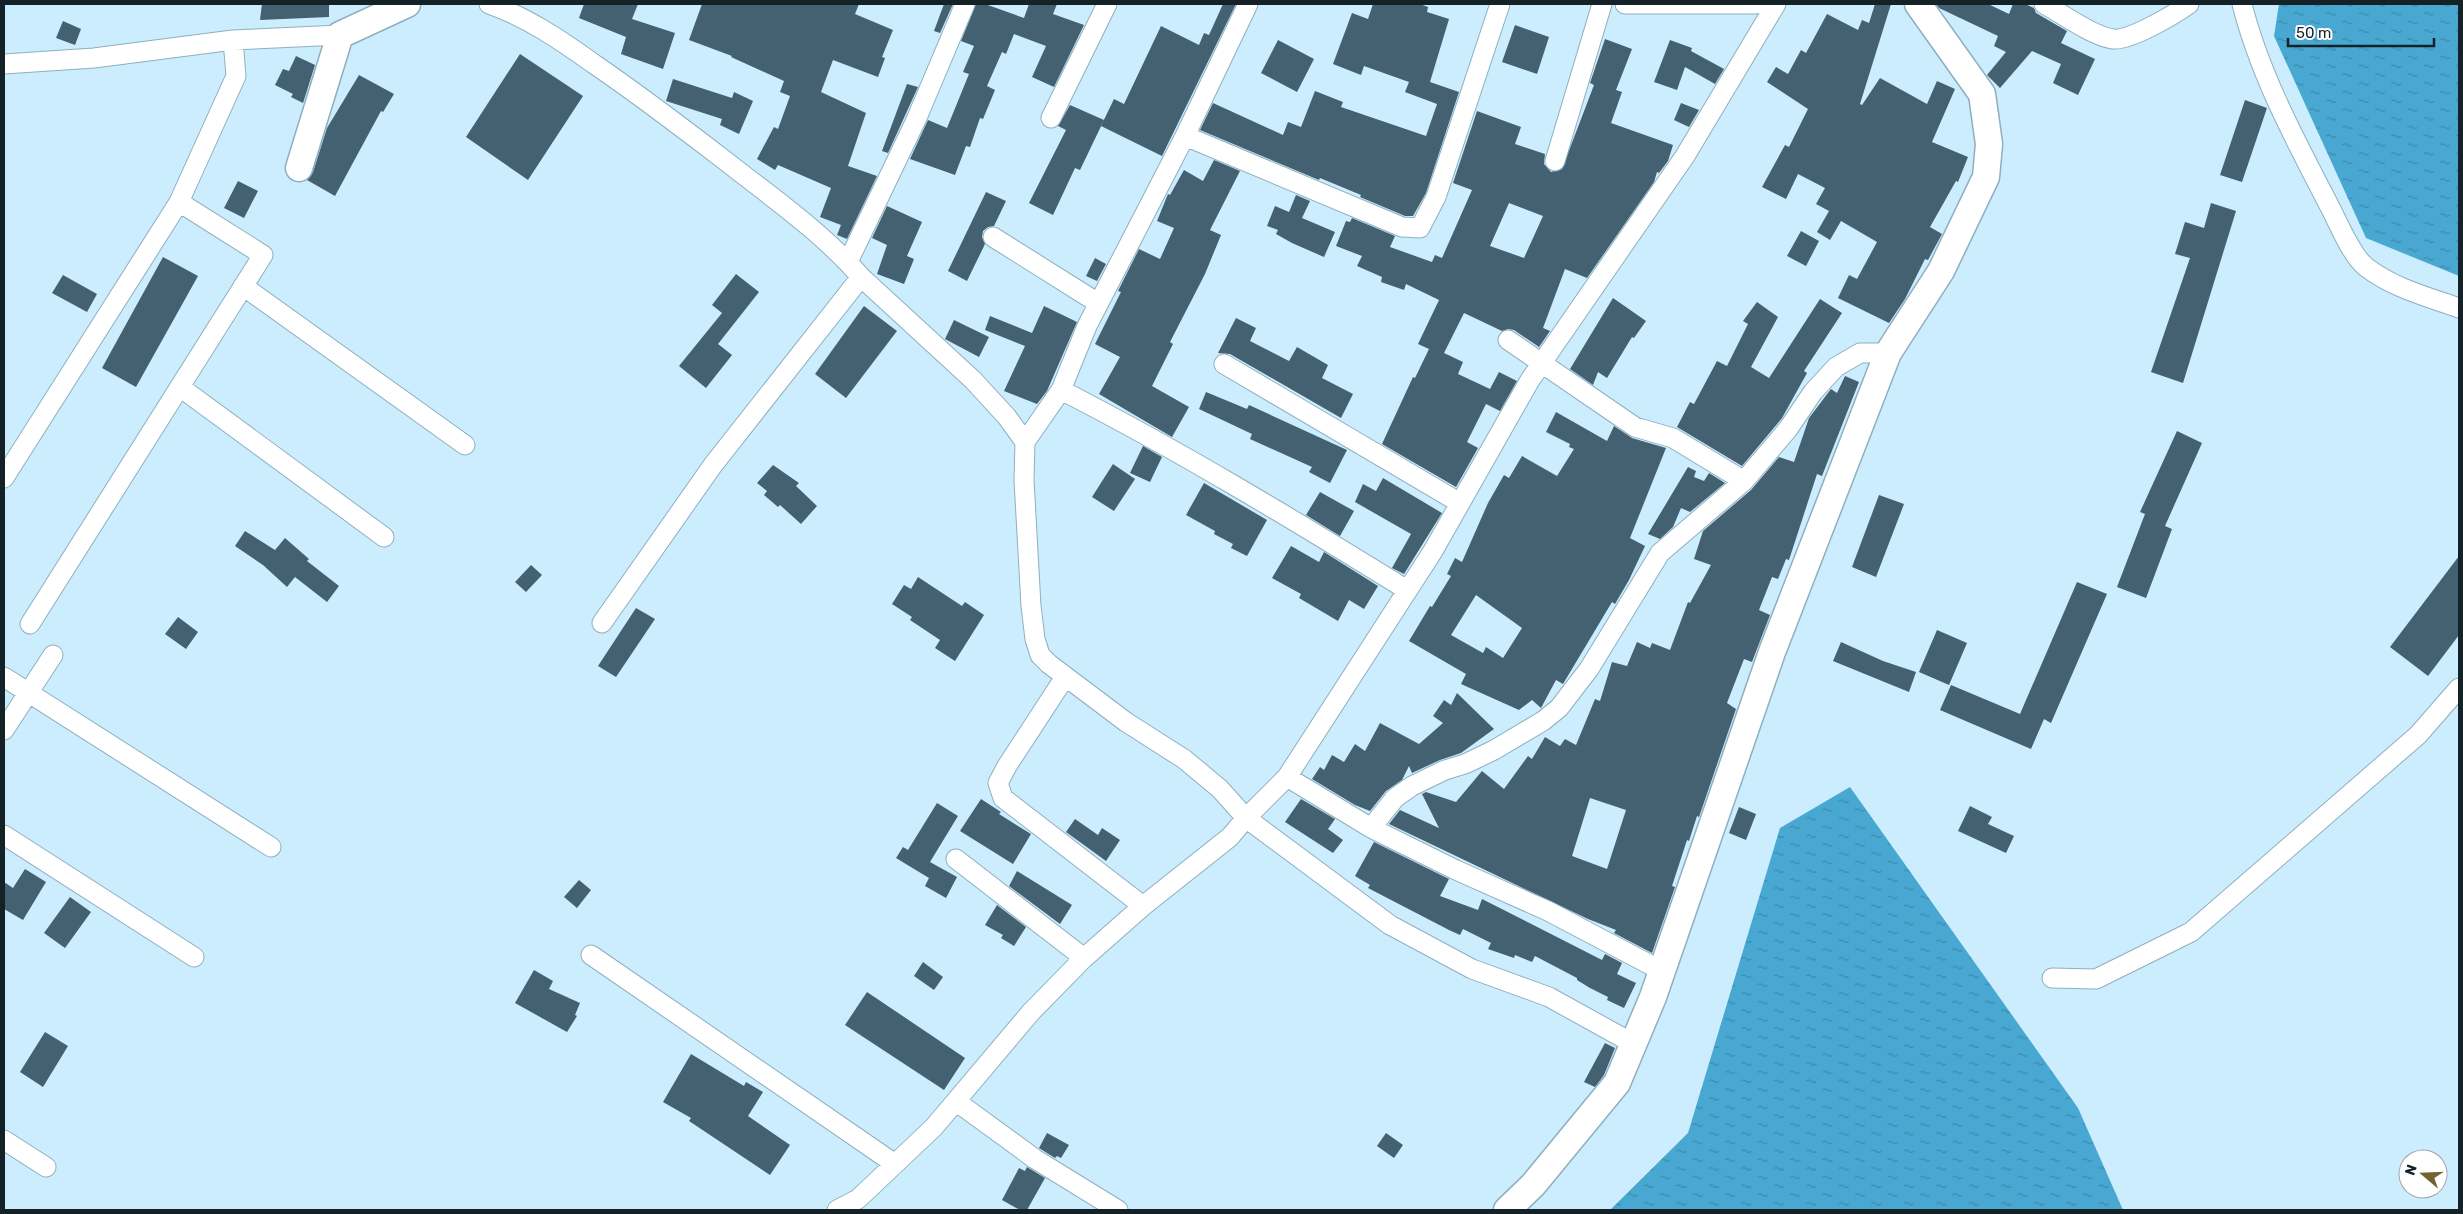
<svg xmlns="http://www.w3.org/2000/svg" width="2463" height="1214" font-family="Rubik,sans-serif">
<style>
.water{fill:url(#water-ripples)}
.building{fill:#436170;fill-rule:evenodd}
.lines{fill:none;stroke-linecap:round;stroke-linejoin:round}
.street-casing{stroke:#8eafbf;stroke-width:21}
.secondary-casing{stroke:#8eafbf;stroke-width:29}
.street{stroke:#fff;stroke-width:19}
.secondary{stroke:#fff;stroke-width:26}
</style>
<defs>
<pattern id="water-ripples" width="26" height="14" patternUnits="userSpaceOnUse" patternTransform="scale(1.25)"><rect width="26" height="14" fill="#49a8d1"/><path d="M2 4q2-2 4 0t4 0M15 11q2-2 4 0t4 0" fill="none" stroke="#3c88aa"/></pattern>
</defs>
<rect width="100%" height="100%" fill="#cbedfe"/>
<path class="water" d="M 2279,4 L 2459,4 L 2459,276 L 2366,238 L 2274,36 Z
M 1850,787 L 2078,1108 L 2123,1210 L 1610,1210 L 1688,1133 L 1780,828 Z"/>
<path class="building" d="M 262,4 L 329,4 L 329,17 L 260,20 Z
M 584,4 L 638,4 L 632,19 L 675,33 L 663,69 L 621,54 L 626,37 L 579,18 Z
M 702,4 L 859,4 L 855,14 L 893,30 L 882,57 L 885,58 L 878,77 L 833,60 L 821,92 L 866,113 L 848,166 L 877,176 L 847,239 L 837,235 L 841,225 L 820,217 L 831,188 L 778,165 L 775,170 L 757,159 L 774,127 L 778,129 L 790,96 L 780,92 L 784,81 L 731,57 L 732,56 L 689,40 Z
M 944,4 L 953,4 L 940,33 L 934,31 Z
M 976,4 L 985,4 L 1024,18 L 1029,4 L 1057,4 L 1053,14 L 1084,25 L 1054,87 L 1032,77 L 1046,46 L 1014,34 L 1006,54 L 1002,52 L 987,86 L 995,90 L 983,119 L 980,118 L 970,147 L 966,146 L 955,175 L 910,159 L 928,120 L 947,128 L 969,74 L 963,72 L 974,46 L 961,41 Z
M 1223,4 L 1236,4 L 1162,156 L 1101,126 L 1114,99 L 1124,104 L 1161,26 L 1199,45 L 1204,33 L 1209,35 Z
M 1373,4 L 1420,4 L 1428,7 L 1427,12 L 1449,19 L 1430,82 L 1459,92 L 1426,193 L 1413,216 L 1405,216 L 1360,197 L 1361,195 L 1320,178 L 1319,180 L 1200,130 L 1213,103 L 1283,135 L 1288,122 L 1301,127 L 1315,91 L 1343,102 L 1341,107 L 1426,136 L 1437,104 L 1405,92 L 1409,82 L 1364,66 L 1361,75 L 1333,64 L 1352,13 L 1368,19 Z
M 1875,4 L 1891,4 L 1860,104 L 1862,105 L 1880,78 L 1927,104 L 1937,81 L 1955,89 L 1932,142 L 1968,157 L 1958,182 L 1956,181 L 1930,227 L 1942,234 L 1928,260 L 1925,259 L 1905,299 L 1889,323 L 1838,298 L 1849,275 L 1857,279 L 1877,242 L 1841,221 L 1830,240 L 1817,232 L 1829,211 L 1816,204 L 1825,188 L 1798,174 L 1786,199 L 1762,187 L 1785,145 L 1789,147 L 1808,109 L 1767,82 L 1776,67 L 1788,74 L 1801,50 L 1806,53 L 1827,14 L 1858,30 L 1862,20 L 1869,23 Z
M 1936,4 L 1988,4 L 2009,14 L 2013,4 L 2025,4 L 2034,8 L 2036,13 L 2067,31 L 2061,43 L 2095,59 L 2078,95 L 2053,83 L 2061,64 L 2032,51 L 2000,88 L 1987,75 L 2006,52 L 1994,46 L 1998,36 L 1939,8 Z
M 63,21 L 81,29 L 75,45 L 56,38 Z
M 1515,25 L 1549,37 L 1537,74 L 1502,62 Z
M 1605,39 L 1632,49 L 1616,90 L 1622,92 L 1611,123 L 1673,145 L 1668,161 L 1659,173 L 1657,172 L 1654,182 L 1587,278 L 1565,269 L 1543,328 L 1550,331 L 1539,347 L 1514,330 L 1508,329 L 1502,331 L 1464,313 L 1444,353 L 1463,362 L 1458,374 L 1490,389 L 1499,372 L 1517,381 L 1500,411 L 1486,404 L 1467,442 L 1478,448 L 1456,487 L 1382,444 L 1413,377 L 1415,378 L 1429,349 L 1418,344 L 1439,300 L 1406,284 L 1404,290 L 1381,282 L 1382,277 L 1357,266 L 1362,256 L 1336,246 L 1346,221 L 1350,222 L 1352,218 L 1395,236 L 1390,247 L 1432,262 L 1435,255 L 1442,258 L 1472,190 L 1453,183 L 1477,111 L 1521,127 L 1515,144 L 1545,154 L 1544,164 L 1551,172 L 1562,169 L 1594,85 L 1590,83 ZM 1509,203 L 1543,216 L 1524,258 L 1490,246 Z
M 1278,40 L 1314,59 L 1297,92 L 1261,73 Z
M 1670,40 L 1692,48 L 1691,51 L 1724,69 L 1715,84 L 1685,67 L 1677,90 L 1654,82 Z
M 520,54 L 583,96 L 528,180 L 466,137 Z
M 296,56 L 315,65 L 303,103 L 291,97 L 293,94 L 275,85 L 283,69 L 289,71 Z
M 359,75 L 394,94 L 383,112 L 381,111 L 335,196 L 307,180 L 313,172 L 327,128 Z
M 673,79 L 732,98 L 734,92 L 753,101 L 739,134 L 720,125 L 722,119 L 666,101 Z
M 907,84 L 918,87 L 888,153 L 882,151 Z
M 2245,100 L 2267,108 L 2242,182 L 2220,175 Z
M 1681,103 L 1699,110 L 1689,127 L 1674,120 Z
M 1070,105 L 1104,120 L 1080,170 L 1075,168 L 1053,215 L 1029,203 L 1066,130 L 1058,126 Z
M 1214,160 L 1240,171 L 1210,230 L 1221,235 L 1205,274 L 1170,342 L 1173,344 L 1152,386 L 1189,407 L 1172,437 L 1099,394 L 1120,357 L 1095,344 L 1121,292 L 1118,291 L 1139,249 L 1160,259 L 1174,228 L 1157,221 L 1168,194 L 1170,195 L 1184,170 L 1203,181 Z
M 238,181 L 258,191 L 244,218 L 224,208 Z
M 986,192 L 1006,201 L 994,226 L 988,227 L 983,231 L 982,237 L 985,244 L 967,281 L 948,271 Z
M 1296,195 L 1310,201 L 1302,218 L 1335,232 L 1324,257 L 1292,243 L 1276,234 L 1278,230 L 1267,226 L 1275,206 L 1289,212 Z
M 2211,203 L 2236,211 L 2183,383 L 2151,372 L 2190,258 L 2175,254 L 2185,222 L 2204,228 Z
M 887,206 L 922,222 L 907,256 L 914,259 L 904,284 L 877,274 L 887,245 L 872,238 Z
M 1801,231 L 1819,241 L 1806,266 L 1787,256 Z
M 163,257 L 198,276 L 136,387 L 102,368 Z
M 1095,258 L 1106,264 L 1097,281 L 1086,276 Z
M 736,274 L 759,292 L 718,344 L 732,355 L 706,388 L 679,366 L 722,313 L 712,305 Z
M 63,275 L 97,294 L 87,312 L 52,293 Z
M 1613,298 L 1646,321 L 1634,338 L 1632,337 L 1607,378 L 1598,372 L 1593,385 L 1570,369 Z
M 1820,299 L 1842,313 L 1804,371 L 1807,373 L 1782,418 L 1742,466 L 1677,427 L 1690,402 L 1694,404 L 1717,361 L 1727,366 L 1748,324 L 1743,321 L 1757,302 L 1778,317 L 1751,367 L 1769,378 Z
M 864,306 L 897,331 L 846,398 L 815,374 Z
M 1044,306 L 1077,322 L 1047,391 L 1037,404 L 1004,391 L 1025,346 L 985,330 L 990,316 L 1032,333 Z
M 1236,318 L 1256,328 L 1250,341 L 1289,361 L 1297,347 L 1328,365 L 1322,378 L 1353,394 L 1341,418 L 1230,354 L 1218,353 Z
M 954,320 L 989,337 L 979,357 L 945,339 Z
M 1845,376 L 1859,382 L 1822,476 L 1817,474 L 1789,560 L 1786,559 L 1778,579 L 1772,577 L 1759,610 L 1770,615 L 1752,662 L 1744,659 L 1727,703 L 1736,709 L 1699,817 L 1697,816 L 1689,841 L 1687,840 L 1672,886 L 1675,887 L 1652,953 L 1614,933 L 1616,930 L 1588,919 L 1389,824 L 1400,810 L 1439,828 L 1422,794 L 1426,792 L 1456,802 L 1482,771 L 1504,789 L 1528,756 L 1532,759 L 1545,737 L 1560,746 L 1565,739 L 1576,745 L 1595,699 L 1600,701 L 1612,662 L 1627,666 L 1637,642 L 1650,648 L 1652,643 L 1670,650 L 1688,602 L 1690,603 L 1711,565 L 1694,559 L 1703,531 L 1751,490 L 1779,457 L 1794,462 L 1809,418 L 1831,389 L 1837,393 ZM 1590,798 L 1626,810 L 1607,869 L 1572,856 Z
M 1206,392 L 1247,409 L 1249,405 L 1347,450 L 1330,483 L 1309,472 L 1312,467 L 1250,439 L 1252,434 L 1199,409 Z
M 1556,412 L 1607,441 L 1614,426 L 1632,438 L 1666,448 L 1630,538 L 1645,546 L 1629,580 L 1615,604 L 1612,602 L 1563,684 L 1556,680 L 1541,708 L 1532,700 L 1519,710 L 1461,684 L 1466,674 L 1409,641 L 1430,606 L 1432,607 L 1451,576 L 1447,574 L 1455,558 L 1462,562 L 1488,503 L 1504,475 L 1509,478 L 1522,456 L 1557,476 L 1574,449 L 1569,447 L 1570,444 L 1546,432 ZM 1476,595 L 1522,628 L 1503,658 L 1486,647 L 1483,653 L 1451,635 Z
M 2177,431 L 2202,443 L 2165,526 L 2172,529 L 2146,598 L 2117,587 L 2145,514 L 2140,512 Z
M 1143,446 L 1162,457 L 1150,482 L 1130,473 Z
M 1113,464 L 1135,479 L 1114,511 L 1092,497 Z
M 773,465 L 799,483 L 796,486 L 817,506 L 801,524 L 780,505 L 778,507 L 764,495 L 767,491 L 757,483 Z
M 1688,467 L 1696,471 L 1694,477 L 1704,481 L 1709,473 L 1725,483 L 1690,512 L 1681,508 L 1673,527 L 1660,539 L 1648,534 Z
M 1383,478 L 1442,513 L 1404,574 L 1392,568 L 1411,534 L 1355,502 L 1363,484 L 1376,491 Z
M 1204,483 L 1267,520 L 1247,556 L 1231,548 L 1233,544 L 1214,534 L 1215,531 L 1186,515 Z
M 1320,492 L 1354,511 L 1340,536 L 1306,515 Z
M 1879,495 L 1904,504 L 1876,577 L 1852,567 Z
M 245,531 L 275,550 L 285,538 L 309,559 L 307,561 L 339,586 L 327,602 L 295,577 L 287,587 L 263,565 L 235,546 Z
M 1291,546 L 1319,562 L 1324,552 L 1378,586 L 1364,609 L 1349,600 L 1338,621 L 1299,598 L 1301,594 L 1272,578 Z
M 2459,556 L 2459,635 L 2428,676 L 2390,647 Z
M 531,565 L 542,575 L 526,592 L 515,582 Z
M 918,577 L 962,606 L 965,602 L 984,615 L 955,661 L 935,648 L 940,640 L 910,620 L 912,617 L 892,604 L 904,585 L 911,589 Z
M 2077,582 L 2107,594 L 2051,723 L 2044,719 L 2031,749 L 1940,710 L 1951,685 L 2020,714 Z
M 636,608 L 655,619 L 616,677 L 598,666 Z
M 178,617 L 198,632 L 186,649 L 165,634 Z
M 1937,630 L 1967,643 L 1949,685 L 1919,672 Z
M 1841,642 L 1883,661 L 1916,672 L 1909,692 L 1833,661 Z
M 1457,693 L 1494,729 L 1461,753 L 1440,760 L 1412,773 L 1409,766 L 1402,780 L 1386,791 L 1370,811 L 1355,805 L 1312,779 L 1320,767 L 1324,770 L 1332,755 L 1344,762 L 1355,744 L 1365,751 L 1380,723 L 1419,744 L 1443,723 L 1433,716 L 1444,700 L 1451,705 Z
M 981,799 L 1001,812 L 999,814 L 1031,834 L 1013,864 L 960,831 Z
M 1301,799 L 1335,819 L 1328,829 L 1343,840 L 1333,853 L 1285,822 Z
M 937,803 L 958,816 L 930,862 L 957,877 L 946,898 L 925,886 L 929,878 L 896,858 L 903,847 L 908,850 Z
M 1970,806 L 1992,817 L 1988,824 L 2014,836 L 2006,853 L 1958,831 Z
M 1739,807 L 1756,814 L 1746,840 L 1729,833 Z
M 1075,819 L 1098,835 L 1102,828 L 1120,840 L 1106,861 L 1066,832 Z
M 1374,842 L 1449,879 L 1440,896 L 1478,910 L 1482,899 L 1602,960 L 1605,954 L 1622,963 L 1617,974 L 1636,983 L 1624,1008 L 1607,1000 L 1608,997 L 1590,988 L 1577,980 L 1577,978 L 1535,956 L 1532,962 L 1515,955 L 1514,958 L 1488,949 L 1491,943 L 1463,929 L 1460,935 L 1449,930 L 1368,888 L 1370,885 L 1355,876 Z
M 25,869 L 46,882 L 23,920 L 4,909 L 4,882 L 13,888 Z
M 1017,871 L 1072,905 L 1060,924 L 1009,886 Z
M 579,880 L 591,890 L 577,908 L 564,897 Z
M 70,897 L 91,912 L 65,948 L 44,933 Z
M 997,905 L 1026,927 L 1014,946 L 1001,938 L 1003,935 L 985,925 Z
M 923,962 L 943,977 L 934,990 L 914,976 Z
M 534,970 L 553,981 L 549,989 L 580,1003 L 575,1015 L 577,1016 L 567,1032 L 515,1003 Z
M 867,992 L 965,1058 L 944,1090 L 845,1025 Z
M 45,1032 L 68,1046 L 43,1087 L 20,1072 Z
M 1605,1043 L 1615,1048 L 1604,1075 L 1595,1087 L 1584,1082 Z
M 691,1054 L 744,1086 L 746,1082 L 763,1092 L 748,1116 L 790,1145 L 770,1175 L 689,1121 L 691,1118 L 663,1102 Z
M 1047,1133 L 1069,1145 L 1061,1158 L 1057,1156 L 1055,1158 L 1039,1148 Z
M 1386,1133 L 1403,1145 L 1394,1158 L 1377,1146 Z
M 1027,1167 L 1045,1178 L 1027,1210 L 1020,1210 L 1002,1200 L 1019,1168 L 1025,1171 Z"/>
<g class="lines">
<defs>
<path id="street" d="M 489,4 C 527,17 562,41 594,64 C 638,94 680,126 723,159 C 770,196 822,232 861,277 L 973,380 L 1007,417 L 1025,442 L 1024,480 L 1031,606 L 1035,639 L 1040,655 L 1049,664 L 1126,722 L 1184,759 L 1220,789 L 1246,818 L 1390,925 L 1472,969 L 1549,997 L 1634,1044
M 1625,4 L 1756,4
M 2044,4 C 2063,14 2092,36 2113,39 C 2130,41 2175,14 2189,4
M 2242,4 C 2260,76 2297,143 2331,209 C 2339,225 2352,256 2366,267 C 2393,288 2428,297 2459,308
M 4,64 L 94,58 L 233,40 L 340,35
M 1051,118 L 1107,4
M 1185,136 L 1402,227 L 1420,228 L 1436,197 L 1500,4
M 1555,161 L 1602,4
M 993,237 L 1098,303
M 848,262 L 916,120 L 965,4
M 243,286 L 465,445
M 1508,340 L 1635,427 L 1673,438 L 1744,481
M 1224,364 L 1460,503
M 180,387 L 384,537
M 1061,390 C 1180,451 1294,520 1407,590
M 1025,442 L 1061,390 L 1087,326 L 1185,136 L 1248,4
M 4,478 L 179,202 L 236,76 L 233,40
M 602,623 L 713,465 L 861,277
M 30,624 L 263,255 L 179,202
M 4,677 L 271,847
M 1065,677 L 1007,766 L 998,783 L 1003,798 L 1143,906
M 4,730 L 53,655
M 1287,777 L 1371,828 L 1456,870 L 1548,911 L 1662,971
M 1371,828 L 1395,798 L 1412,786 L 1445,770 L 1465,764 L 1494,750 L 1543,721 L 1559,708 L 1589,669 L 1660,553 L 1744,481 L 1788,429 L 1813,392 L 1836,367 L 1860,353 L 1888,353
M 4,835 L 194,957
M 956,859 L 1084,958
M 591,955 L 895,1164
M 2052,978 L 2096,979 L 2191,932 L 2418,735 L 2459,688
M 957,1102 L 1035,1159 L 1118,1210
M 4,1140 L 46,1167
M 837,1210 L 858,1199 L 934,1127 L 1031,1012 L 1084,958 L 1143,906 L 1230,837 L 1246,818 L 1287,777 L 1433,551 L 1530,380 L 1685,156 L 1776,4"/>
<path id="secondary" d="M 299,168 L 340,35 L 407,4
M 1507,1210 L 1533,1185 L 1617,1083 L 1653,997 L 1772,652 L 1888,353 L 1941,271 L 1986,177 L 1989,144 L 1982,94 L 1918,4"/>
</defs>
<use href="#street" class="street-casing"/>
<use href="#secondary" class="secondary-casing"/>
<use href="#street" class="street"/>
<use href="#secondary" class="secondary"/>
</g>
<rect width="2463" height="1214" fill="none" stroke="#142127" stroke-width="10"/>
<g transform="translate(2423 1174) rotate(289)"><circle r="24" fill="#ffffff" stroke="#a1a6a9"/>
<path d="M0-4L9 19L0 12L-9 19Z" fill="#726431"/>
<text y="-8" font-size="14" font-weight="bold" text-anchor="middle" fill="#142127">N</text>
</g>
<path d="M2288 38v8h146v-8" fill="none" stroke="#142127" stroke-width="2.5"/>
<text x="2296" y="38" font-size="15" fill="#142127" stroke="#ffffff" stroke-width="4" paint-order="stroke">50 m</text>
</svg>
